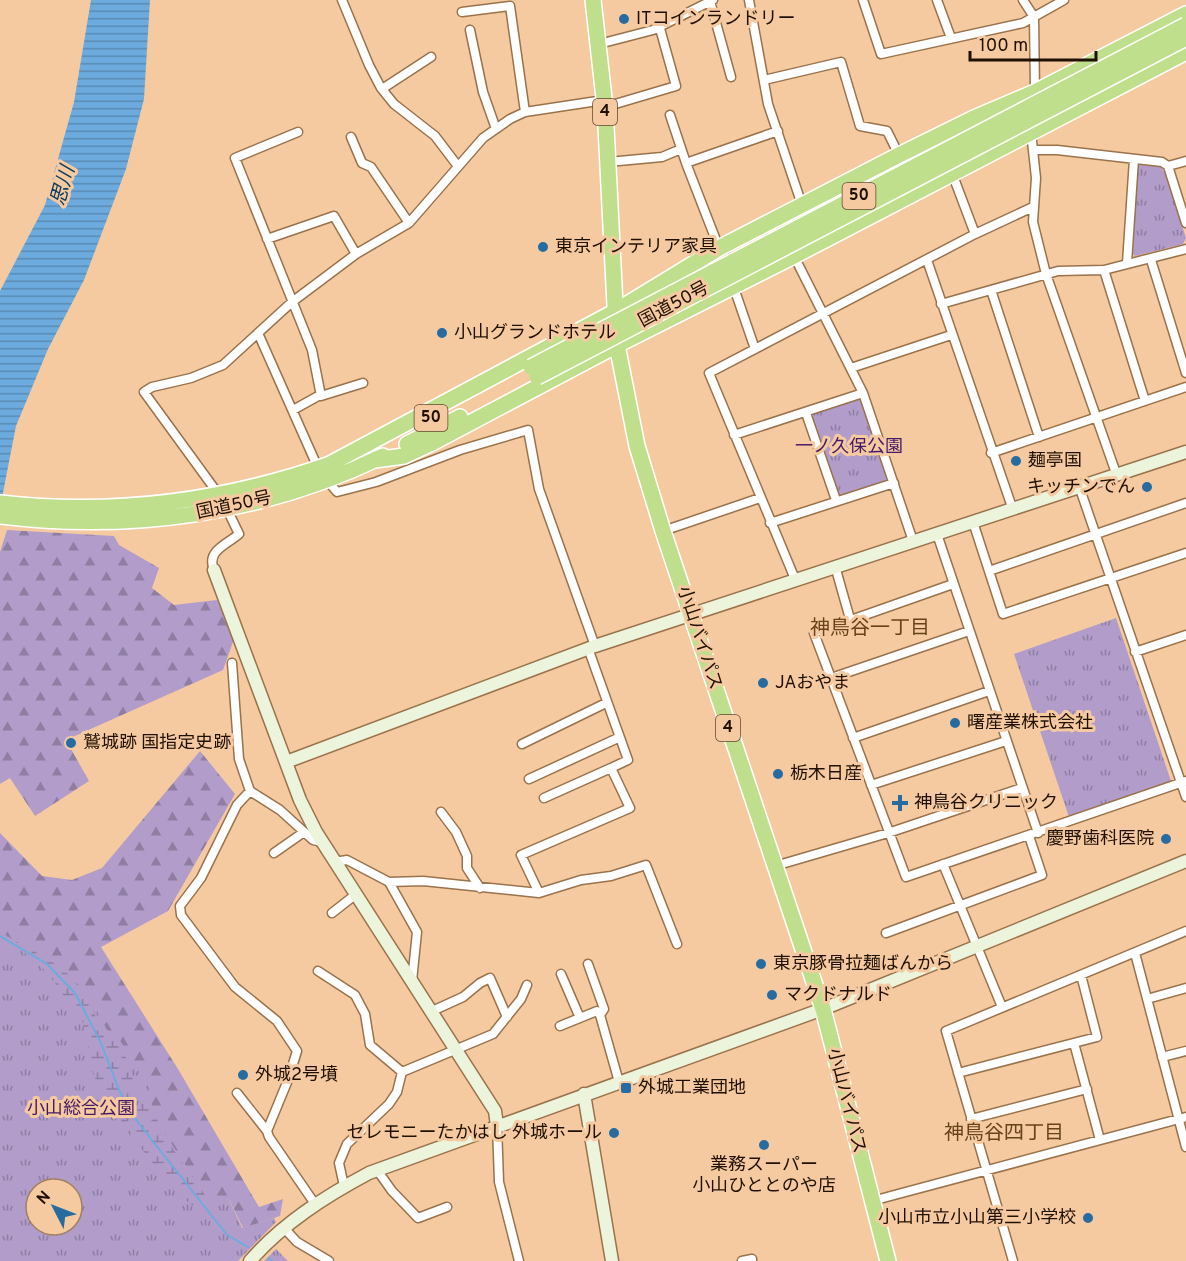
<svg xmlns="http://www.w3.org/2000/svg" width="1186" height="1261" font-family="Overpass,'Noto Sans JP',sans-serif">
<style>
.grass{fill:url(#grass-tufts);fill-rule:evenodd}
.forest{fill:url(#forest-firs)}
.wetland{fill:url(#wetland-marsh)}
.water{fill:url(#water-rules)}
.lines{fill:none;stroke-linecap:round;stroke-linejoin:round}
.stream{stroke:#6dabdf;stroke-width:2}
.street-casing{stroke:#9a724b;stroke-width:11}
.secondary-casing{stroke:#9a724b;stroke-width:15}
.highway-casing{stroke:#fff;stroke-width:18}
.street{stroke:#fff;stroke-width:8}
.secondary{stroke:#ecf5dc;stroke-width:12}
.highway{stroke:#c0df8c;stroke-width:15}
.highway-bridge-casing{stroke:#fff;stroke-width:18;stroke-linecap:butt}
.highway-bridge{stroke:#c0df8c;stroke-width:15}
.poi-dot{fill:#266ca1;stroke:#f6caa1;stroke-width:2}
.labels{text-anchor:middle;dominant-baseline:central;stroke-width:6;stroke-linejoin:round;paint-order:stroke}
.shield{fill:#f6caa1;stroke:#604832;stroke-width:1.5}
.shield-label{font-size:16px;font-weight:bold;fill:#1f1002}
.poi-label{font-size:18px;fill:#1f1002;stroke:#f6caa1;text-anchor:start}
.street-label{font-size:18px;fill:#1f1002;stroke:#f6caa1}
.park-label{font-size:18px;fill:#431866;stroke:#f6caa1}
.water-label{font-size:20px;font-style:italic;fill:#0b3c5e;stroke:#f6caa1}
.neighbourhood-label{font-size:20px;fill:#67421b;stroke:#f6caa1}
</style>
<defs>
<pattern id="grass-tufts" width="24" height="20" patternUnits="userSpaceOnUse" patternTransform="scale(1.5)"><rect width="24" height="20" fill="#b19cca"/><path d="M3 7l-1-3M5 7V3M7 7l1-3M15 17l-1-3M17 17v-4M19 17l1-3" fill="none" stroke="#8f7ea2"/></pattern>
<pattern id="forest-firs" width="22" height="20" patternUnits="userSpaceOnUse" patternTransform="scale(1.5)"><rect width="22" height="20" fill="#b19cca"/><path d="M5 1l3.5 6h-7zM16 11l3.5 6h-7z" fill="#8f7ea2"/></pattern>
<pattern id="wetland-marsh" width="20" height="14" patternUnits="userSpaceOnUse" patternTransform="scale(1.5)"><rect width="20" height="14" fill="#b19cca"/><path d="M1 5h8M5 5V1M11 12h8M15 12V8" fill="none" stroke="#8f7ea2"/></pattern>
<pattern id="water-rules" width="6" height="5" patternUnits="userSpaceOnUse" patternTransform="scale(1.5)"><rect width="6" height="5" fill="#6dabdf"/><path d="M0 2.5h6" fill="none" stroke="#598ab3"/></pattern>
</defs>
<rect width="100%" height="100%" fill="#f6caa1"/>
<path class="grass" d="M 1138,165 L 1160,166 L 1165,173 L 1186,238 L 1183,244 L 1135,256 L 1130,251 Z
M 861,397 L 889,479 L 837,497 L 810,415 Z
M 1116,618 L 1171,781 L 1069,817 L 1014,654 Z
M 0,926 L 84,974 L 228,1198 L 242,1228 L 274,1218 L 276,1222 L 238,1261 L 0,1261 ZM 36,1189 L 72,1189 L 72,1225 L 36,1225 Z
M 276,1249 L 288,1261 L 264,1261 Z"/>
<path class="forest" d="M 7,530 L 114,536 L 119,545 L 159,568 L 152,588 L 174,605 L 217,600 L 234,639 L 223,670 L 66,740 L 89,781 L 35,816 L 10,778 L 0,784 L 0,552 Z
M 200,751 L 235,794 L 168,911 L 101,947 L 178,1069 L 259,1207 L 283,1199 L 280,1216 L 243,1228 L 228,1198 L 209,1201 L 154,1117 L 148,1085 L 138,1067 L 118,1038 L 107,1030 L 93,1004 L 71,973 L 0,932 L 0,833 L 42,876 L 72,880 L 102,868 Z"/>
<path class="wetland" d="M 0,932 C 41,957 86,971 97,1023 L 107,1030 L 72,1008 L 48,973 L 24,952 L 0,939 Z
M 82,1019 C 122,1041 139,1063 132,1110 L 136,1115 L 139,1103 L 148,1099 C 155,1106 156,1120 161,1129 C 175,1154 193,1177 209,1201 L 197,1208 C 169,1192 153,1159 130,1136 L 134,1119 L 130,1117 L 124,1130 L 121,1127 L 94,1076 Z"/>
<path class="water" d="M 91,0 L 150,0 L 144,99 L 126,169 L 84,280 L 48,349 L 16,426 L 0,508 L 0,291 L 45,205 L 74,102 Z"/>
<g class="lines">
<path class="stream" d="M 0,936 L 47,964 L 75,993 L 101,1043 L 119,1090 L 137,1121 L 227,1235 L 248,1247
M 268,1258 L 272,1261"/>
<defs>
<path id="street" d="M 342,0 L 369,65 L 381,88 L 394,104 L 435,136 L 457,165
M 749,0 L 768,104 L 802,205
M 863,0 L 881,54 L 1023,23 L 1064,0
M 937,0 L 951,38
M 1023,0 L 1034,17 L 1035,92
M 710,1 L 731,77
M 462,12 L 510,6 L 525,112
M 470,30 L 483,92 L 496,129
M 599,44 L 653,30 L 713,0
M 764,80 L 841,62 L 860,126 L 887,131 L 899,155
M 382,89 L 431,57
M 605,107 L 676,86 L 659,25
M 670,115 L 686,163
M 298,132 L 235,158 L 312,350 L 321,396 L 363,383
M 1031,132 L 1036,178 L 1033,222 L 1046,274 L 1117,476
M 351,137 L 362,163 L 371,167 L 409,223
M 1035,150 L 1057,150 L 1162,162 L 1168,166 L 1186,161
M 608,162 L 662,157 L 681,149
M 1168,166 L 1186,223
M 952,173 L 975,234
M 267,239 L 334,216 L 356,254
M 719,248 L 686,163 L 778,131
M 794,256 L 863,393 L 913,541
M 927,260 L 1013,510
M 1151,260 L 1186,373
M 1127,263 L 1134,159
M 1104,270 L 1145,401
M 733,285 L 755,349
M 991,290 L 1039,437
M 941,304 L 1058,271 L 1104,270 L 1186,249
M 258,333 L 318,468
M 851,368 L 951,335
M 293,410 L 320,395
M 806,413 L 836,500
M 734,435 L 863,393
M 991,453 L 1186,387
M 326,479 L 337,492 L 376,482 L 460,450 L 528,430 L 539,489 L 595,646
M 1080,489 L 1186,797
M 219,495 L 144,392 L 152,387 L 191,378 L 223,365 L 292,302 L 356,254 L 409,223 L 483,138 L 510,119 L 525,112 L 604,100
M 973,522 L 1003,614 L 1186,553
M 770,523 L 894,483
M 663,531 L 760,498
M 937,534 L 1038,833
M 835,566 L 850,619
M 214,570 C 206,551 226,545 239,534 L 226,507
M 989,571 L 1186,503
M 795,579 L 709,373 L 975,234 L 1033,207
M 953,584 L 814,633 L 906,877 L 1186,781
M 1135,652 L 1186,635
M 232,663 L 239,759 L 250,791 L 280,810 L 313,840 L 322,842
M 831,678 L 969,631
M 853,738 L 989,691
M 522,744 L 606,703
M 529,779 L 618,738
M 871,785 L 1006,741
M 250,791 L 237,805 L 201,878 L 180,906 L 181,915 L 235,987 L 277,1021 L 297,1051 L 288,1080 L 267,1131 L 269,1137 L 315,1204
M 544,798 L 611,768
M 441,812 L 456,832 L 467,856 L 467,868 L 480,888
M 274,853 L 304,832
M 334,862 L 347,860 L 389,882 L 423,881 L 539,893 L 581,880 L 611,876 L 646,865 L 677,944
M 943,864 L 1002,1007
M 775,866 L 888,833 L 1022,788
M 389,882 L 417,932 L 412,981
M 539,893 L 521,855 L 630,808 L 611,768 L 628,760 L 588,648
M 332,913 L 355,895
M 886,933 L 1042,875 L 1029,836
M 1135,953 L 1186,1147
M 588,964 L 604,1009 L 600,1015
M 318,971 L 355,995 L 365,1014 L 370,1045 L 402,1072
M 561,974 L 580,1018
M 1147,999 L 1186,988
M 430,1012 L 463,997 L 480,983 L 490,978 L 507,1017
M 560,1026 L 597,1011 L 600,1015 L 619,1082
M 1074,1043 L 1100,1140
M 1162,1057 L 1186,1051
M 958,1073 L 1097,1037 L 1081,975
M 237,1093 L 267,1131
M 971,1119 L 1087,1089
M 497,1125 L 499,1182 L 519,1261
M 377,1170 L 392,1191 L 418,1218 L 447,1207
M 344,1186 L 339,1163 L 347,1144 L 389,1104 L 397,1092 L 402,1072 L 493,1034 L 521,999 L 527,985
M 872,1201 L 1186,1117
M 284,1228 L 297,1242 L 329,1261
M 742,1261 L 752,1259
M 1013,1261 L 946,1031 L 1186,931"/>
<path id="secondary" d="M 214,570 L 300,800 L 316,832 L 495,1111 L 497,1125
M 286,762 L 595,646 L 1186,452
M 584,1094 L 612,1261
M 250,1261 C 283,1223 326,1196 369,1173 L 823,1009 L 1186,861"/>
<path id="highway" d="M 593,0 L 605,107 L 617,345 L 637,446 L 663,531 L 823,1009 L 888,1261
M 407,444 L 460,417
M 375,460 L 404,456 L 432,443 L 617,345 L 794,256 L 1186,52
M 328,465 L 616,311 L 719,248 L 899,155 L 974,118 L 1035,92 L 1186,14
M 0,503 C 115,516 227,501 336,462
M 0,516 C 131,532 263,514 383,456"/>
</defs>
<use href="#street" class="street-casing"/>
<use href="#secondary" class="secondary-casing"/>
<use href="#highway" class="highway-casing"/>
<use href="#street" class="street"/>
<use href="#secondary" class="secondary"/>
<use href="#highway" class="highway"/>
<defs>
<path id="highway-bridge" d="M 531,367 L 1186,25
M 537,377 L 1186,38"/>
</defs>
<use href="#highway-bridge" class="highway-bridge-casing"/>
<use href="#highway-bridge" class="highway-bridge"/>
</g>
<g class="poi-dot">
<circle cx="624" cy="19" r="6"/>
<circle cx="543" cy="247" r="6"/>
<circle cx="442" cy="333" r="6"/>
<circle cx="1016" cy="461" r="6"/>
<circle cx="1147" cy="487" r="6"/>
<circle cx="763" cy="683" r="6"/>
<circle cx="955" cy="723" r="6"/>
<circle cx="71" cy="743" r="6"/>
<circle cx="778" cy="774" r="6"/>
<path d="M897 794h6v6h6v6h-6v6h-6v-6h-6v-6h6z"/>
<circle cx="1166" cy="839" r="6"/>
<circle cx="761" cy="964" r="6"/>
<circle cx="772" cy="995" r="6"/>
<circle cx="243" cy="1075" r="6"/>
<rect x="620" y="1082" width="12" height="12" rx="3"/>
<circle cx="614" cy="1133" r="6"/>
<circle cx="764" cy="1145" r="6"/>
<circle cx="1088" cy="1218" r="6"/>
</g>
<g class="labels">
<g class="shield">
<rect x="593" y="99" width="24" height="26" rx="4.5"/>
<rect x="842.5" y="183" width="33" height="26" rx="4.5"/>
<rect x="414.5" y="405" width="33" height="26" rx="4.5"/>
<rect x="716" y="715" width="24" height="26" rx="4.5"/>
</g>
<g class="shield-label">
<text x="605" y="112">4</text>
<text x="859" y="196">50</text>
<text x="431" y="418">50</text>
<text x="728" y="728">4</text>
</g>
<g class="poi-label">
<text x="636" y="19">ITコインランドリー</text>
<text x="555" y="247">東京インテリア家具</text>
<text x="454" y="333">小山グランドホテル</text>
<text x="1028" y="461">麺亭国</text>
<text x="1135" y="487" text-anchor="end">キッチンでん</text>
<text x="775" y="683">JAおやま</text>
<text x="967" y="723">曙産業株式会社</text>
<text x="83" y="743">鷲城跡 国指定史跡</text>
<text x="790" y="774">栃木日産</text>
<text x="914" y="803">神鳥谷クリニック</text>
<text x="1154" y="839" text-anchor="end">慶野歯科医院</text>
<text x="773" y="964">東京豚骨拉麺ばんから</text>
<text x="784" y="995">マクドナルド</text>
<text x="255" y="1075">外城2号墳</text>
<text x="638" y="1088">外城工業団地</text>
<text x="602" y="1133" text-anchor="end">セレモニーたかはし 外城ホール</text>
<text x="764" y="1165" text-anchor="middle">業務スーパー<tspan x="764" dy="21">小山ひととのや店</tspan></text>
<text x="1076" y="1218" text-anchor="end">小山市立小山第三小学校</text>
</g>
<g class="street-label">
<text transform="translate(674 305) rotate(-28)">国道50号</text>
<text transform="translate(234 506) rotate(-12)">国道50号</text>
<text transform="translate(699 638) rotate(72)">小山バイパス</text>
<text transform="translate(846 1101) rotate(76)">小山バイパス</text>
</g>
<g class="park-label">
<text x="849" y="447">一ノ久保公園</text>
<text x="81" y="1109">小山総合公園</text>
</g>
<g class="water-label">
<text transform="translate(64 186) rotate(-74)">思川</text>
</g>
<g class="neighbourhood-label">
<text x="870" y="629">神鳥谷一丁目</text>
<text x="1004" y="1134">神鳥谷四丁目</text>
</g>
</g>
<g transform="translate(54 1207) rotate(312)"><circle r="28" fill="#f6caa1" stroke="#a08061" stroke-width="1.5"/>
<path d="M0-4.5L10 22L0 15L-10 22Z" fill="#266ca1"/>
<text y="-9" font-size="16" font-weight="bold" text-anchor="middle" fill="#1f1002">N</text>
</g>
<path d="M970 51v9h126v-9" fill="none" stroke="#1f1002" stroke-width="3"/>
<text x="979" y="51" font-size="18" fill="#1f1002" stroke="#f6caa1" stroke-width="4.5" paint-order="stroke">100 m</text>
</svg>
